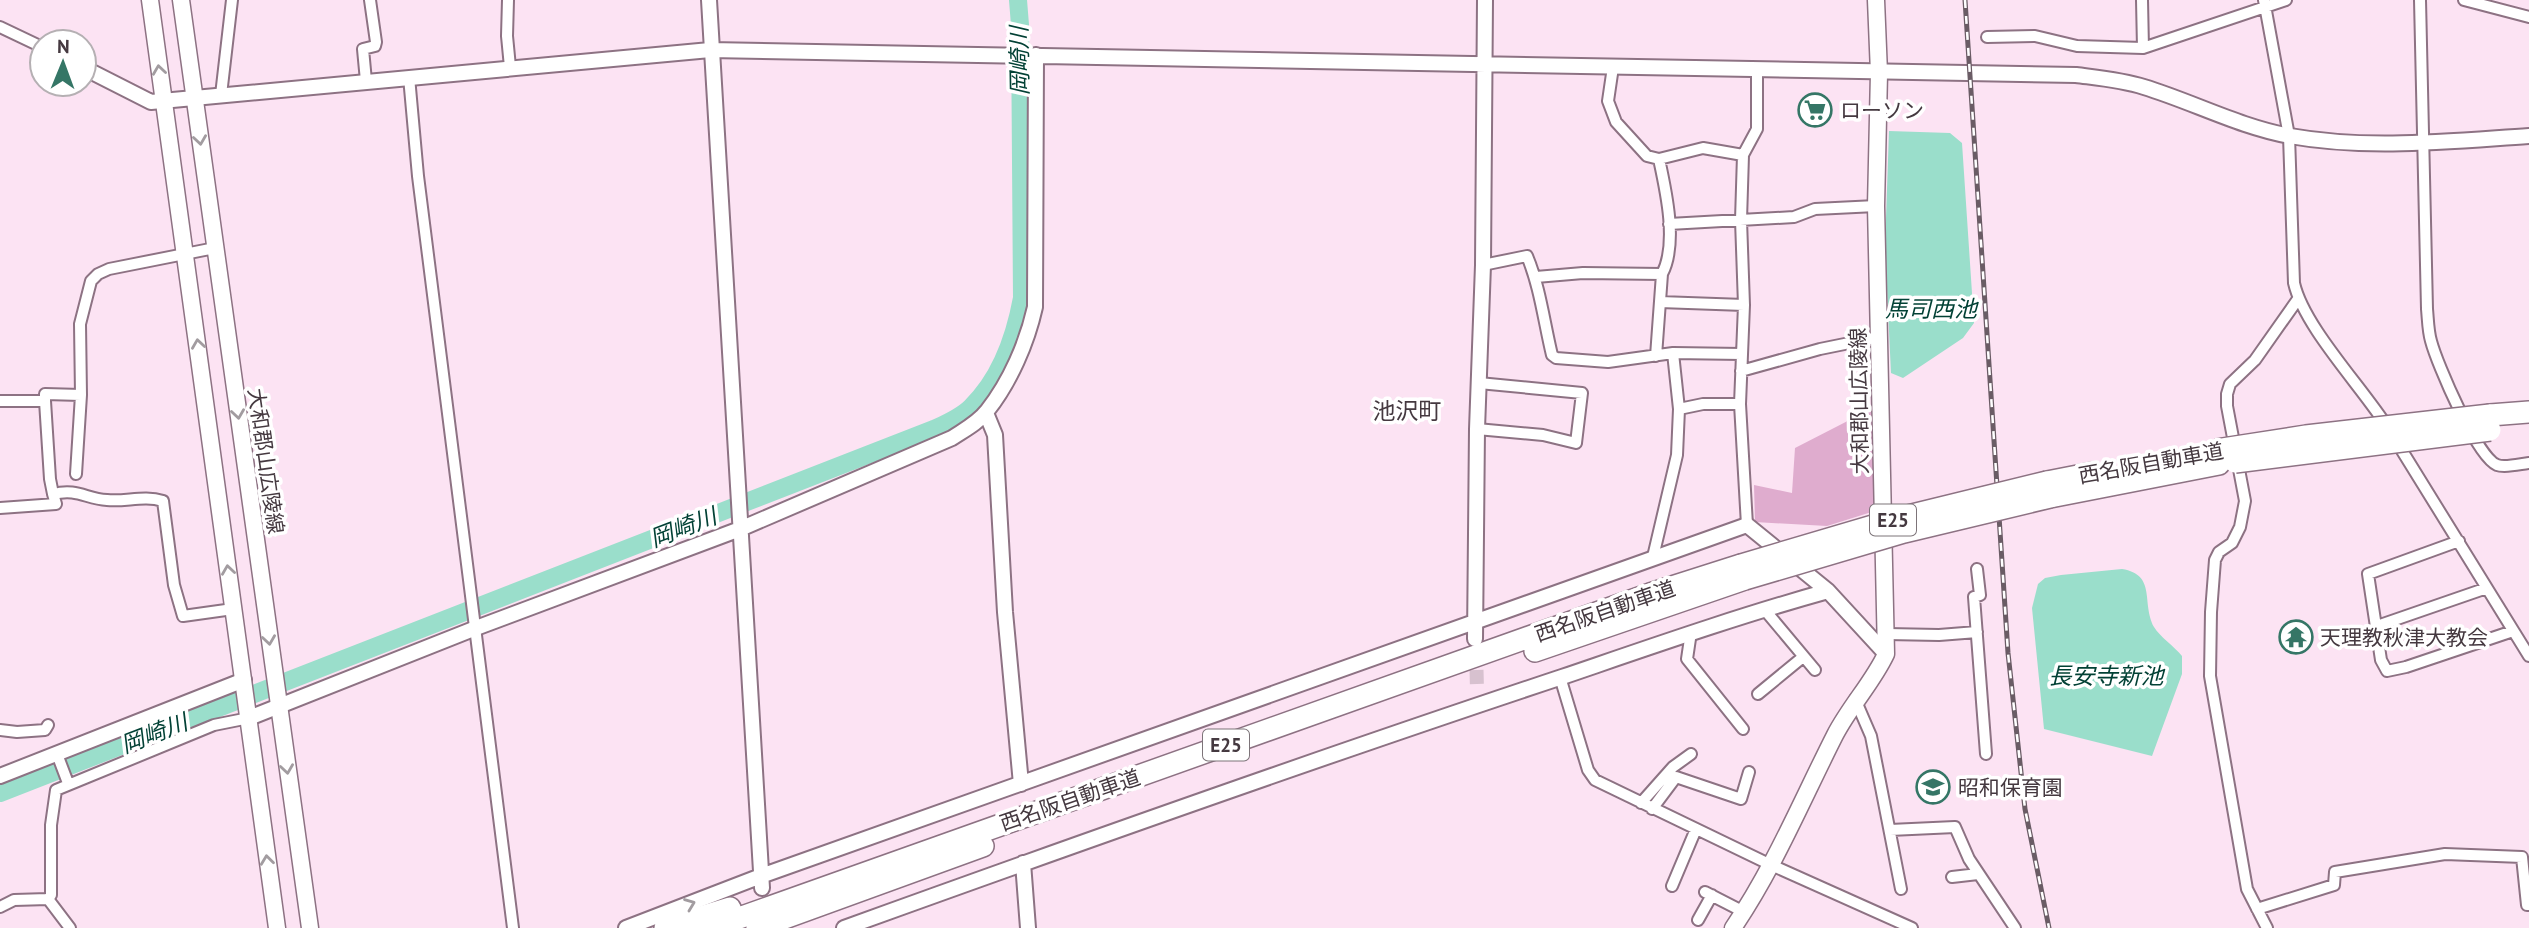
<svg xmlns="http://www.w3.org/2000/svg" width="2529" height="928" font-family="'PT Sans','Noto Sans JP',sans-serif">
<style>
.forest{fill:#dfacce}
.water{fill:#9adecb}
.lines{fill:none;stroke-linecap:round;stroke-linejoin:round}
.river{stroke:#9adecb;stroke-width:18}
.tertiary-tunnel{stroke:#d7c1cf;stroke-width:14;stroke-dasharray:14 7;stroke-linecap:butt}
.minor-casing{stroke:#8d7283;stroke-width:14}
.tertiary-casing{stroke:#8d7283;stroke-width:18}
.secondary-casing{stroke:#8d7283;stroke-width:19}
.motorway-casing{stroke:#8d7283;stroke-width:24}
.minor{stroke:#fff;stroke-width:10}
.tertiary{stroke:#fff;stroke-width:14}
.secondary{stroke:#fff;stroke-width:16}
.motorway{stroke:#fff;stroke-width:21}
.rail-casing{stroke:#6a5c65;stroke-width:5}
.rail{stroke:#fff;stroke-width:2.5;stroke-dasharray:8;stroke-linecap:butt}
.motorway-bridge-casing{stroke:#8d7283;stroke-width:24;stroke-linecap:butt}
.motorway-bridge{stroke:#fff;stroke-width:21}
.oneway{stroke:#a29ca0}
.labels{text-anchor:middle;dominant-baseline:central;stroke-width:7;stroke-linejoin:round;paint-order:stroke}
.shield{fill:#fff;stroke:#7d7479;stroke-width:2}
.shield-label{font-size:19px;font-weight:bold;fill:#453940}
.poi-label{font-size:21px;fill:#453940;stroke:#fff;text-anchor:start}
.street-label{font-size:21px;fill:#453940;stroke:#fff}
.water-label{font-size:23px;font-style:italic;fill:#024135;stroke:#fff}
.neighbourhood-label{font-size:23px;fill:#453940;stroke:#fff}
</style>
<rect width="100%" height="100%" fill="#fce3f3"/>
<path class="forest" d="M 1871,409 L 1878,510 L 1827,526 L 1755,522 L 1754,485 L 1792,493 L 1795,448 Z"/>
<path class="water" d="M 1889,131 L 1950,133 L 1962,143 L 1974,323 L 1963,338 L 1903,378 L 1891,373 L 1885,247 Z
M 2122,569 C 2157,575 2141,602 2154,627 C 2160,637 2174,646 2182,656 L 2182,674 L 2152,756 L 2044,729 L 2032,608 L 2038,584 L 2045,578 L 2061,575 Z"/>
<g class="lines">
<path class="river" d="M 0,793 L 934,429 C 947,423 961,417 971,407 C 1000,379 1015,336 1022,298 L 1020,25 L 1018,0"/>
<path class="tertiary-tunnel" d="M 1476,649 L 1477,690"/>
<defs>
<path id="minor" d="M 508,0 L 507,36 L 510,67
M 2142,0 L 2143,48
M 2264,0 L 2289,136 L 2294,283 C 2304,327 2362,387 2388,428
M 2420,0 L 2427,309 C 2428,319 2428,331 2431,341 C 2437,364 2477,457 2497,465 C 2505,468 2520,464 2529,463
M 2464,0 L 2529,17
M 0,27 L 42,47
M 1987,37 L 2035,36 L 2077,46 L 2143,48 L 2286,0
M 1613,67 L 1608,101 L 1616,122 L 1647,156 L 1659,159 C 1666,191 1678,244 1662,274 L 1656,356
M 409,77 L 418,176 L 513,928
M 366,81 L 363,49 L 375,46 L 376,42 L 370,0
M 221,95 L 232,0
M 1659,159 L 1703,148 L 1743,155
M 1669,224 L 1794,217 L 1815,209 L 1876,206
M 1483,265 L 1527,256 C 1540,287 1544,322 1552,355 L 1556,358 L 1608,362 L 1673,353 L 1742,354
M 1536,277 L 1583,273 L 1662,274
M 1660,302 L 1744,305
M 1741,371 L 1820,349 L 1879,337
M 0,401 L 45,401 L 50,479 L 53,494
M 45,401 L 45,394 L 81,395
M 1679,409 L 1703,404 L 1740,404
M 1477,429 L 1543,435 L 1576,443 L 1582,393 L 1479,383
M 2396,441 L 2529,656
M 76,474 L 81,395 L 80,324 L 91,281 L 98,274 L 109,269 L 215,248
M 0,508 L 56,504 L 53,494 C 78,488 86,499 107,500 C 126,502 144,495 163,501 L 174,585 L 183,616 L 233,609
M 1747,525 L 1740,404 L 1744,305 L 1741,220 L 1743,155 L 1757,129 L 1757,70
M 2459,541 L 2368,574 L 2381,660 L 2387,671 L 2406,667 L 2513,631
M 1653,557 L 1677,455 L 1679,409 L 1673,353
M 1977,569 L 1980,595 L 1974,597 L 1986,754
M 1764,609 L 1815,670
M 2377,626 L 2487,588
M 1691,632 L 1687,659 L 1743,729
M 1887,634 L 1939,635 L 1977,632
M 1560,677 L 1588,770 L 1595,780 L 1769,864 L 1912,928
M 1758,694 L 1803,657
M 1855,699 L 1871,736 L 1901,889
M 0,730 L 17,732 L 45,730 L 48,725
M 57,754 L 68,783
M 1641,803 L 1673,767 L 1691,754
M 1652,809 L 1676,777 L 1741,799 L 1749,772
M 1890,830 L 1955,827 L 1969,859 L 2015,928
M 1952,877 L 1978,874
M 1672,886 L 1696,829
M 1705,892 L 1744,912
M 48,899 L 70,928
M 0,907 L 14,900 L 48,899 L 51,895 L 51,825 L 56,790 L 214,725 L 249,718
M 2257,909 L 2334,885 L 2335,872 L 2445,854 L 2522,857 L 2527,905 L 2529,905
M 1698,920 L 1712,895
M 2267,928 L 2247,889 L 2210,676 L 2211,612 L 2215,560 L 2219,552 L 2232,543 L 2240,527 L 2245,501 L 2227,406 L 2227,394 L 2230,384 L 2255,360 L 2298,299"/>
<path id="tertiary" d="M 709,0 L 762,888
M 84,68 L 151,102 L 710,50 L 2076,75 C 2099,78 2122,80 2144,87 C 2193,102 2240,127 2290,136 C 2368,150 2451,141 2529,136
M 986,413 L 995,435 L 1005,612 L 1021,784
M 1475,639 L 1477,429 L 1483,265 L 1485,0
M 249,718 L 476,628 L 740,529 L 952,438 C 964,430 978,423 987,411 C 1010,382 1027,343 1035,307 L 1036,55
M 0,776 L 244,680
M 1023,863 L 1028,928
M 626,928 L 761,876 L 1747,525 L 1828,591 L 1886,654
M 844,928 C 1082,842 1321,757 1562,677 C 1650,647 1738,616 1828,591"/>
<path id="secondary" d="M 150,0 L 277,928
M 181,0 L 310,928
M 1733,928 C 1774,868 1802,800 1835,735 C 1850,706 1873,682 1886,654 L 1876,206 L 1879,73 L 1876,0"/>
<path id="motorway" d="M 2490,415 L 2529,412
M 2047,482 L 2093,473
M 2050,497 L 2219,464
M 1535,651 L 1745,579
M 665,928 L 730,908
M 711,928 L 1650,594 L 1741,565
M 757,928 L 983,846"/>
</defs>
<use href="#minor" class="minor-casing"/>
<use href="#tertiary" class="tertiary-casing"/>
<use href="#secondary" class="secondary-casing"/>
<use href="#motorway" class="motorway-casing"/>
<use href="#minor" class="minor"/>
<use href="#tertiary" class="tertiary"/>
<use href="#secondary" class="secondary"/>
<use href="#motorway" class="motorway"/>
<defs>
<path id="rail" d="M 1965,0 L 2008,653 L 2025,809 L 2049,928"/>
</defs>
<use href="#rail" class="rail-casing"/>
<use href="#rail" class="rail"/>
<defs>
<path id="motorway-bridge" d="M 2216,450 L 2306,436 L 2490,415
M 2235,462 L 2490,430
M 1741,565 L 1900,518 L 2047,482
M 1745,579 L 1904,532 L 2050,497"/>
</defs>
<use href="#motorway-bridge" class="motorway-bridge-casing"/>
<use href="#motorway-bridge" class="motorway-bridge"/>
</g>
<defs><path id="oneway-chevron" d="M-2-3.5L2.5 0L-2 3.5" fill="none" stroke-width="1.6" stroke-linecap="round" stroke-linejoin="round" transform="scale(1.75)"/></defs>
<g class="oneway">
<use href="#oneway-chevron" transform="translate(159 70) rotate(-98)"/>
<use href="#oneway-chevron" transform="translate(200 140) rotate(82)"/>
<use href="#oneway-chevron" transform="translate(198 344) rotate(-98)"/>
<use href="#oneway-chevron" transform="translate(238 414) rotate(82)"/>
<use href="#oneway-chevron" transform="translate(228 570) rotate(-98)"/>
<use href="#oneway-chevron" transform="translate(269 640) rotate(82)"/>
<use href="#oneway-chevron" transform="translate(287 769) rotate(82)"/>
<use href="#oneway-chevron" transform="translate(267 860) rotate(-97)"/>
<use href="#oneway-chevron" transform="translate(690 904) rotate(-21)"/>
</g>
<defs>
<symbol id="supermarket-ring" viewBox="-11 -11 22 22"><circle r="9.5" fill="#fff" stroke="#357666" stroke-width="1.5"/><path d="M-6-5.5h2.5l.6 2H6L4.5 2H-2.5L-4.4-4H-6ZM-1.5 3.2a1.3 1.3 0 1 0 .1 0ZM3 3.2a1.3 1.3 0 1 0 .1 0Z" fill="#357666"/></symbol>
<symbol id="temple-ring" viewBox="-11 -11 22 22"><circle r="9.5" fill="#fff" stroke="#357666" stroke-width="1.5"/><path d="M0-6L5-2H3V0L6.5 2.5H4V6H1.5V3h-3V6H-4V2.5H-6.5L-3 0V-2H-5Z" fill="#357666"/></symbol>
<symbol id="school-ring" viewBox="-11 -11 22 22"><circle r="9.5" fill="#fff" stroke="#357666" stroke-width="1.5"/><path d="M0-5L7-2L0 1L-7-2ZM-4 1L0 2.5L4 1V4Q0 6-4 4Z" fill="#357666"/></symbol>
</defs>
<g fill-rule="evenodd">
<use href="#supermarket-ring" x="1796" y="91" width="38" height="38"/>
<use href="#temple-ring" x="2277" y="618" width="38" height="38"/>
<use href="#school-ring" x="1914" y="768" width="38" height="38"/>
</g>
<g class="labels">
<g class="shield">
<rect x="1870" y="504.5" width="46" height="31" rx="5"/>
<rect x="1203" y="729.5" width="46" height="31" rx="5"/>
</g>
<g class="shield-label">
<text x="1893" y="520">E25</text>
<text x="1226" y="745">E25</text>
</g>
<g class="poi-label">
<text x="1840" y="110">ローソン</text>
<text x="2320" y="637">天理教秋津大教会</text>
<text x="1958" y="787">昭和保育園</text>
</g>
<g class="street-label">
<text transform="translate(1859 401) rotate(-91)">大和郡山広陵線</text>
<text transform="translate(266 461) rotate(82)">大和郡山広陵線</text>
<text transform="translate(2151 463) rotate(-10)">西名阪自動車道</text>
<text transform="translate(1605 611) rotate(-19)">西名阪自動車道</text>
<text transform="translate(1070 800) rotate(-19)">西名阪自動車道</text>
</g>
<g class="water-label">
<text transform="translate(1019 61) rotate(-91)">岡崎川</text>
<text x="1931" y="308">馬司西池</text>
<text transform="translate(683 527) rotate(-21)">岡崎川</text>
<text x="2106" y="675">長安寺新池</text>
<text transform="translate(154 733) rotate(-21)">岡崎川</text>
</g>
<g class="neighbourhood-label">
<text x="1407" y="410">池沢町</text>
</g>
</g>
<g transform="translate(63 63) rotate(1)"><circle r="33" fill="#ffffff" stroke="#b5b0b3" stroke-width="2"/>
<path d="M0-5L12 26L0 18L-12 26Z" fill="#357666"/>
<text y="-10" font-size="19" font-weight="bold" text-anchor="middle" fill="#453940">N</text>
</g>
</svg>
